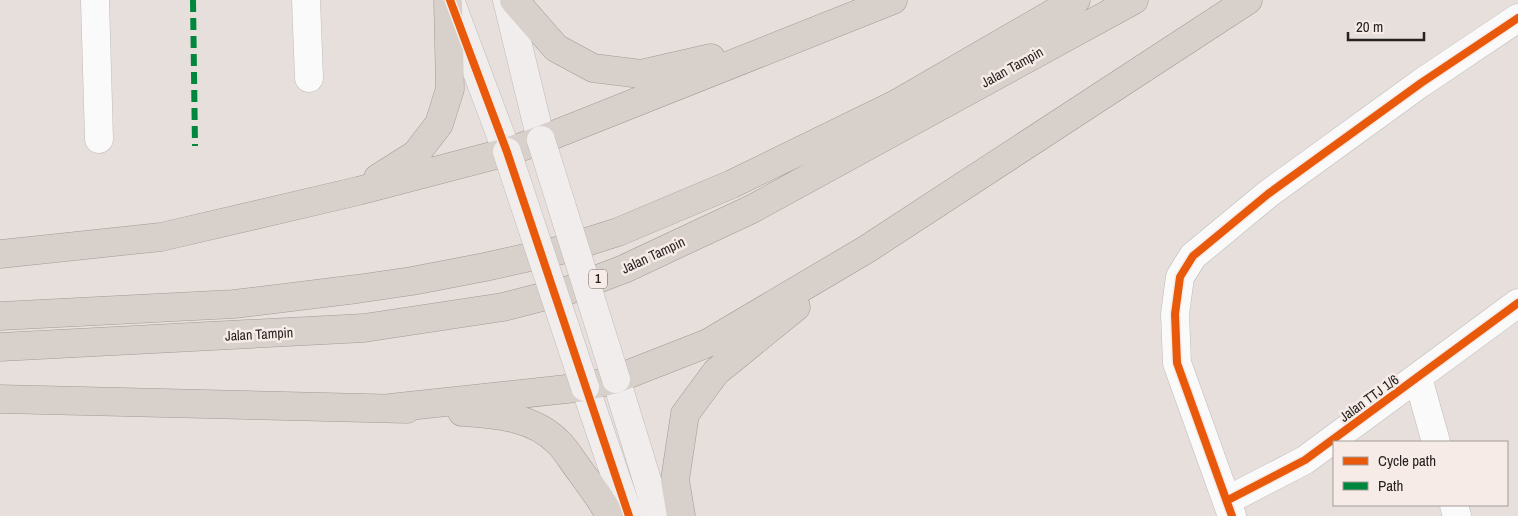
<svg xmlns="http://www.w3.org/2000/svg" width="1518" height="516" font-family="'Archivo Narrow',sans-serif">
<style>
.lines{fill:none;stroke-linecap:round;stroke-linejoin:round}
.street-casing{stroke:#c0bbb9;stroke-width:29}
.secondary-casing{stroke:#c0bbb9;stroke-width:29}
.highway-casing{stroke:#a59993;stroke-width:29}
.street{stroke:#fbfafa;stroke-width:28}
.secondary{stroke:#f1edec;stroke-width:28}
.highway{stroke:#d8d0cb;stroke-width:28}
.secondary-bridge-casing{stroke:#c0bbb9;stroke-width:29;stroke-linecap:butt}
.secondary-bridge{stroke:#f1edec;stroke-width:28}
.quiet{stroke:#00873e;stroke-width:6;stroke-dasharray:12 6;stroke-linecap:butt}
.cycleway-casing{stroke:#f6ebe6;stroke-width:11}
.cycleway{stroke:#e8590c;stroke-width:8}
.labels{text-anchor:middle;dominant-baseline:central;stroke-width:5;stroke-linejoin:round;paint-order:stroke}
.shield{fill:#f6ebe6;stroke:#645e5b;stroke-width:1}
.shield-label{font-size:12px;font-weight:bold;fill:#262220}
.street-label{font-size:14px;fill:#262220;stroke:#f6ebe6}
</style>
<rect width="100%" height="100%" fill="#e6dfdc"/>
<g class="lines">
<defs>
<path id="street" d="M 95,0 L 99,139
M 306,0 L 309,78
M 1418,378 L 1436,442
M 1228,500 L 1305,460 L 1518,303
M 1454,505 L 1457,516
M 1232,516 L 1177,363 L 1175,314 L 1180,277 L 1193,256 L 1268,194 L 1421,83 L 1518,18"/>
<path id="secondary" d="M 450,0 L 507,152
M 507,0 L 541,140
M 616,379 L 658,516
M 585,387 L 629,516"/>
<path id="highway" d="M 514,0 L 556,48 L 593,68 L 641,74 L 711,58
M 378,178 L 416,154 L 439,124 L 450,89 L 448,0
M 0,254 L 161,237 L 358,191 L 507,152 L 541,140 L 893,0
M 0,316 L 234,304 L 357,289 L 412,281 L 485,267 L 561,250 L 618,232 L 732,184 L 896,104 L 1076,0
M 0,347 L 364,328 L 503,307 L 569,290 L 624,269 L 752,209 L 1134,0
M 0,399 L 407,409
M 390,408 L 585,387 L 616,379 L 708,343 L 867,249 L 1248,0
M 462,412 C 497,414 534,417 559,443 C 567,451 573,462 580,471 C 591,486 602,500 610,516
M 681,516 L 675,480 L 685,414 L 716,372 L 796,307"/>
</defs>
<use href="#street" class="street-casing"/>
<use href="#secondary" class="secondary-casing"/>
<use href="#highway" class="highway-casing"/>
<use href="#street" class="street"/>
<use href="#secondary" class="secondary"/>
<use href="#highway" class="highway"/>
<defs>
<path id="secondary-bridge" d="M 541,140 L 616,379
M 507,152 L 585,387"/>
</defs>
<use href="#secondary-bridge" class="secondary-bridge-casing"/>
<use href="#secondary-bridge" class="secondary-bridge"/>
<path class="quiet" d="M 193,0 L 195,146"/>
<defs>
<path id="cycleway" d="M 450,0 L 507,152 L 629,516
M 1228,500 L 1305,460 L 1518,303
M 1232,516 L 1177,363 L 1175,314 L 1180,277 L 1193,256 L 1268,194 L 1421,83 L 1518,18"/>
</defs>
<use href="#cycleway" class="cycleway-casing"/>
<use href="#cycleway" class="cycleway"/>
</g>
<g class="labels">
<rect class="shield" x="589" y="269.5" width="18" height="19" rx="4"/>
<g class="shield-label">
<text x="598" y="279">1</text>
</g>
<g class="street-label">
<text transform="translate(1012 67) rotate(-29)">Jalan Tampin</text>
<text transform="translate(653 255) rotate(-25)">Jalan Tampin</text>
<text transform="translate(259 334) rotate(-3)">Jalan Tampin</text>
<text transform="translate(1369 398) rotate(-36)">Jalan TTJ 1/6</text>
</g>
</g>
<rect x="1333" y="441" width="175" height="65" fill="#f6ebe6" stroke="#a39b97"/>
<rect x="1343" y="457" width="25" height="8" fill="#e8590c" stroke="#a39b97"/>
<text x="1378" y="466" font-size="15" fill="#262220">Cycle path</text>
<rect x="1343" y="482" width="25" height="8" fill="#00873e" stroke="#a39b97"/>
<text x="1378" y="491" font-size="15" fill="#262220">Path</text>
<path d="M1348 32v8h76v-8" fill="none" stroke="#262220" stroke-width="2.5"/>
<text x="1356" y="32" font-size="15" fill="#262220" stroke="#f6ebe6" stroke-width="4" paint-order="stroke">20 m</text>
</svg>
